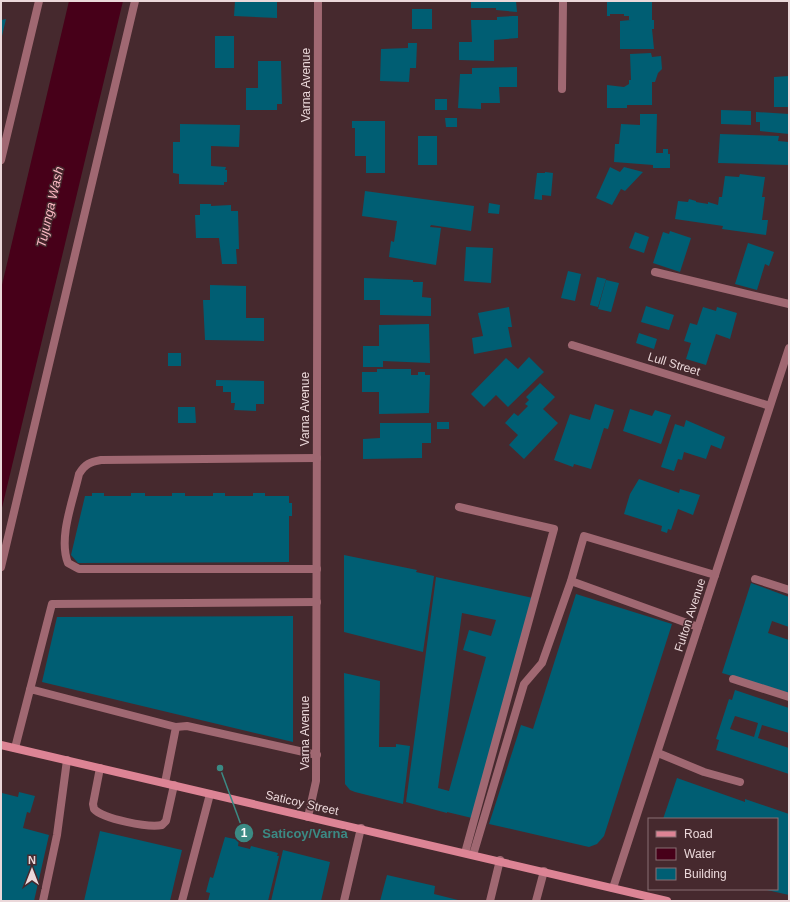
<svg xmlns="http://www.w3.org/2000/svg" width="790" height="902" font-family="Arial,sans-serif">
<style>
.water{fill:#470019}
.building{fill:#005e73;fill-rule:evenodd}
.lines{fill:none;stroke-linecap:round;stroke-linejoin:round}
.lane{stroke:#a06872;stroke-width:8}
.street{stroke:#a06872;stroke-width:8}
.secondary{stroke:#dd8495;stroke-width:8}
.labels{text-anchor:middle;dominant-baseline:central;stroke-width:3;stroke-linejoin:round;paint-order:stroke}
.street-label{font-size:12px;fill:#ebd8da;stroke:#46292e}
.water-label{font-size:13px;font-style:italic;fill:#febac5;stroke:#46292e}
.leader{fill:none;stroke:#3b8a84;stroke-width:1.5}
.callout-dot{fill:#3b8a84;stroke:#46292e;stroke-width:1.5}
.mark-label{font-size:12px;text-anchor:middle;font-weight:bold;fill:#fff}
.callout-label{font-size:13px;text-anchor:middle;font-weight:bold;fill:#3b8a84;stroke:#46292e;stroke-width:3;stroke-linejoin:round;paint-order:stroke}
</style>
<rect width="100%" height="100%" fill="#46292e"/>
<path class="water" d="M 69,1 L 123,1 L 1,512 L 1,289 Z"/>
<path class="building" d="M 235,1 L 277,1 L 277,18 L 234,16 Z
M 471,1 L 516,1 L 517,12 L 496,10 L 496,8 L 471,8 Z
M 607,1 L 652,1 L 652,20 L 654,20 L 654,29 L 652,29 L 654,49 L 620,49 L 620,21 L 631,20 L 629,20 L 629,16 L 624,16 L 624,14 L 610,14 L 610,16 L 607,16 Z
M 412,9 L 432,9 L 432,29 L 412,29 Z
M 513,16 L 518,16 L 518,38 L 494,40 L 494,61 L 459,60 L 459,42 L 472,42 L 471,20 L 497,20 L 497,17 Z
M 6,19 L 2,36 L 1,36 L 1,20 Z
M 215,36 L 234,36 L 234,68 L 215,68 Z
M 408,43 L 417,43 L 416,68 L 410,68 L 409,82 L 380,81 L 381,49 L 408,48 Z
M 651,53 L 652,57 L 661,56 L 662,69 L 658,73 L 655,82 L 652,82 L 652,105 L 627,105 L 627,108 L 607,108 L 607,85 L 624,87 L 629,84 L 629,80 L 631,80 L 630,54 Z
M 258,61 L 281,61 L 282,104 L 277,104 L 277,110 L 246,110 L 246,88 L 258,88 Z
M 517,67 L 517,87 L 499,87 L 500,103 L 481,103 L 481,109 L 458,108 L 460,74 L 472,74 L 472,68 Z
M 789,76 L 789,107 L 774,107 L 774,77 Z
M 435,99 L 447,99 L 447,110 L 435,110 Z
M 721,110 L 751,111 L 751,125 L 721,124 Z
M 756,112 L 789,114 L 789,134 L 760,131 L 760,122 L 756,122 Z
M 640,114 L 657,114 L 656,153 L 663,153 L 663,149 L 668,149 L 668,154 L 670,154 L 670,168 L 653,168 L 653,165 L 614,162 L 615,144 L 619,144 L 621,124 L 640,125 Z
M 445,118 L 457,118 L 457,127 L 446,127 Z
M 352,121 L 385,121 L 385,173 L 366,173 L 366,156 L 355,156 L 355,128 L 352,128 Z
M 180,124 L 240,125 L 239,147 L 211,146 L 211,166 L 226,167 L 225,170 L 227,170 L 227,182 L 224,182 L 224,185 L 179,184 L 179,174 L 173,173 L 173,142 L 180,142 Z
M 720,134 L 779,136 L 778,141 L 789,142 L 789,165 L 718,163 Z
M 418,136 L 437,136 L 437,165 L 418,165 Z
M 610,167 L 620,172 L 624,167 L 643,172 L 625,191 L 621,189 L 612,205 L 596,198 Z
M 545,172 L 553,173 L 551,196 L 542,195 L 542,200 L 534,199 L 537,173 L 545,173 Z
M 740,174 L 765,177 L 762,197 L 765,197 L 762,220 L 768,220 L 766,235 L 722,229 L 723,226 L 675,219 L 678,201 L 688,202 L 689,199 L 696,201 L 696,202 L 708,204 L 708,202 L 718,205 L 719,197 L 722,197 L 725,176 L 739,177 Z
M 365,191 L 474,206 L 471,231 L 431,225 L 430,227 L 441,228 L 436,265 L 389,257 L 391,241 L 394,242 L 397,221 L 362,216 Z
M 489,203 L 500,205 L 499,214 L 488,213 Z
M 200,204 L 211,204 L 211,206 L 231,205 L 231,211 L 238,211 L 239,249 L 236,249 L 237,264 L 222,264 L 219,238 L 196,238 L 195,215 L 200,215 Z
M 670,231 L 691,238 L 680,272 L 653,263 L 663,232 L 669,234 Z
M 635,232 L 649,237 L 644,253 L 629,248 Z
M 748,243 L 774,252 L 769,266 L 765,264 L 757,290 L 735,284 Z
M 466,247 L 493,248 L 491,283 L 464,281 Z
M 568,271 L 581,274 L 575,301 L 561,298 Z
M 597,277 L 606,279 L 598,307 L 590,305 Z
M 364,278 L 413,280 L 413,282 L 423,282 L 422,297 L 431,298 L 431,316 L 380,315 L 380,300 L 364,300 Z
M 606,280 L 619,283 L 611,312 L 598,309 Z
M 210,285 L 246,286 L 246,318 L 264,318 L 264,341 L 205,340 L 203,300 L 210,300 Z
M 646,306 L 674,315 L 669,330 L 641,322 Z
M 509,307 L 512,327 L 508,327 L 512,347 L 474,354 L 472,338 L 483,336 L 478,313 Z
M 703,307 L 716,311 L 717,307 L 737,313 L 730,339 L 716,334 L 706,365 L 686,359 L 691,343 L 684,341 L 690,323 L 697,325 Z
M 429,324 L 430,363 L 383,361 L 383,367 L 363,367 L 363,346 L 379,346 L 379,325 Z
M 639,333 L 657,339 L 654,349 L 636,343 Z
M 168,353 L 181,353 L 181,366 L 168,366 Z
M 529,357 L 544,372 L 508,407 L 496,395 L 484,407 L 471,394 L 506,358 L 518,369 Z
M 377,369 L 411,369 L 411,375 L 418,375 L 418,372 L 425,372 L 425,375 L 430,375 L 429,413 L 379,414 L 379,392 L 362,392 L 362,372 L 377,372 Z
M 216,380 L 264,381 L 264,404 L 256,404 L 256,411 L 234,410 L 235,403 L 231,403 L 231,392 L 223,392 L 223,386 L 216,386 Z
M 540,383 L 555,397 L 543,409 L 558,423 L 524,459 L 509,445 L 518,435 L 505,423 L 514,413 L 518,416 L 528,406 L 525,404 L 529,400 L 526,397 Z
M 595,404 L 614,410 L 608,429 L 604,428 L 591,469 L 574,464 L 573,467 L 554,460 L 570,414 L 590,420 Z
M 178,407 L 195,407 L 196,423 L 178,423 Z
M 630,409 L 652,416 L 655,410 L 671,415 L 661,444 L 623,431 Z
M 686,420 L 725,437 L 721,449 L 711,445 L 706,459 L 684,452 L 682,460 L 678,459 L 674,471 L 661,467 L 675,424 L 684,427 Z
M 437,422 L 449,422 L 449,429 L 437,429 Z
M 380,423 L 431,423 L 431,443 L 422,443 L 422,458 L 363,459 L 363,439 L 380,438 Z
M 639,479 L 679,493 L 680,489 L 700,495 L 693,515 L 678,509 L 671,530 L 668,529 L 667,533 L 661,531 L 662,526 L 624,514 L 630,494 Z
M 92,493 L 104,493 L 104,496 L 131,496 L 131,493 L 145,493 L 145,496 L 172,496 L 172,493 L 185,493 L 185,496 L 213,496 L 213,493 L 225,493 L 225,496 L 253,496 L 253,493 L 265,493 L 265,496 L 289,496 L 289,503 L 292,503 L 292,516 L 289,516 L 289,562 L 78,563 L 71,555 L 85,496 L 92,496 Z
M 344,555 L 417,570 L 416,572 L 434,576 L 423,652 L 344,632 Z
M 436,577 L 533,598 L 472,818 L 447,812 L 447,813 L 406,802 ZM 462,613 L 496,620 L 491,636 L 469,630 L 463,650 L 486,657 L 449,791 L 438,788 Z
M 751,583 L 789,597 L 789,627 L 772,621 L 768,633 L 789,640 L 789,693 L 722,673 Z
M 576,594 L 672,624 L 604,836 L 597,844 L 589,847 L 489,824 L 521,725 L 533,729 Z
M 293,616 L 293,742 L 42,682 L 57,617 Z
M 344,673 L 380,681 L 379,747 L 396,747 L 396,744 L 410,746 L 403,804 L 355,792 L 350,790 L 345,784 Z
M 735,690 L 789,708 L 789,733 L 762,725 L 758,738 L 789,748 L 789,774 L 716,750 L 719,740 L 716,739 L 729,699 L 732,700 ZM 735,716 L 758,723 L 754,737 L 730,729 Z
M 677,778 L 745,802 L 745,799 L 789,814 L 789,895 L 767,890 L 777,889 L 777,819 L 663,819 Z
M 19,792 L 35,796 L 30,813 L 27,812 L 23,828 L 49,835 L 34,901 L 1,901 L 1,797 L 2,793 L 18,797 Z
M 100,831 L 182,850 L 170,901 L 84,901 Z
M 225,837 L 239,840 L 238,846 L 250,849 L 251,846 L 278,853 L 277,856 L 279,856 L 268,901 L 208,901 L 210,893 L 206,892 L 210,877 L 213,878 Z
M 283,850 L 330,862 L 321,901 L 271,901 Z
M 387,875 L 435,886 L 434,894 L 462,901 L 380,901 Z"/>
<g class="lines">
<path class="lane" d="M 1,160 L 39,1
M 655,272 L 789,304
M 459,507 L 554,529 L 465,853
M 1,567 L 135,1
M 317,569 L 79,569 L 68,563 C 58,538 73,501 79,474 C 85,464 90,462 101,460 L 317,458
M 755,579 L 789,590
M 571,581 L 698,627
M 733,679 L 789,697
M 30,689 L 176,727 L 187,726 L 317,755
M 15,748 L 52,604 L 317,602
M 658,753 L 704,772 L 740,782
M 100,768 L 93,804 L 94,809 C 103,819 149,828 162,825 L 166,821 L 174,785
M 165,783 L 176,727
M 473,855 L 524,684 L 542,663 L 571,581 L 584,536 L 715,575
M 43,901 L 57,835 L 67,760
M 182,901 L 210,794
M 344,901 L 361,828
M 490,901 L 500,860
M 536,901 L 544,871"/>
<path class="street" d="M 562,89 L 563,1
M 572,345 L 770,406
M 308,817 L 316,781 L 318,1
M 613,888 L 789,348"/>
<path class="secondary" d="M 1,745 L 667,901"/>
</g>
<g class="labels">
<g class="street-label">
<text transform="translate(306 85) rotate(-90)">Varna Avenue</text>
<text transform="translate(674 364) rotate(17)">Lull Street</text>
<text transform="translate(305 409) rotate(-90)">Varna Avenue</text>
<text transform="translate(690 615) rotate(-72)">Fulton Avenue</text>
<text transform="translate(305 733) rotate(-90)">Varna Avenue</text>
<text transform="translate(302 803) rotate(13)">Saticoy Street</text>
</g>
<g class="water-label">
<text transform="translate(50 207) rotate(-77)">Tujunga Wash</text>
</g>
</g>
<path class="leader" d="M220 768L244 833"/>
<g class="callout-dot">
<circle cx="220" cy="768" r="4"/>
<circle cx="244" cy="833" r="10"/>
</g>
<g class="mark-label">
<text x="244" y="837">1</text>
</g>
<g class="callout-label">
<text x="305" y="838">Saticoy/Varna</text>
</g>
<rect width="790" height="902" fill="none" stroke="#ebd8da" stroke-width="4"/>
<rect x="648" y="818" width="130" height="72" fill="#46292e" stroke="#886f73"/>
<rect x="656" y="831" width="20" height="6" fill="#dd8495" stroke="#886f73"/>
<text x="684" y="838" font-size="12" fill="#ebd8da">Road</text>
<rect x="656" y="848" width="20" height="12" fill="#470019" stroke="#886f73"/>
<text x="684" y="858" font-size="12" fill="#ebd8da">Water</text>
<rect x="656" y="868" width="20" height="12" fill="#005e73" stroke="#886f73"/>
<text x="684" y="878" font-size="12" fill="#ebd8da">Building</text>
<g transform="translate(32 870)" stroke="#46292e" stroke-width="3" paint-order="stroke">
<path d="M0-3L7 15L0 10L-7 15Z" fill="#ebd8da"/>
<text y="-6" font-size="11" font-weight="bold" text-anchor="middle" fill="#ebd8da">N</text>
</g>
</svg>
